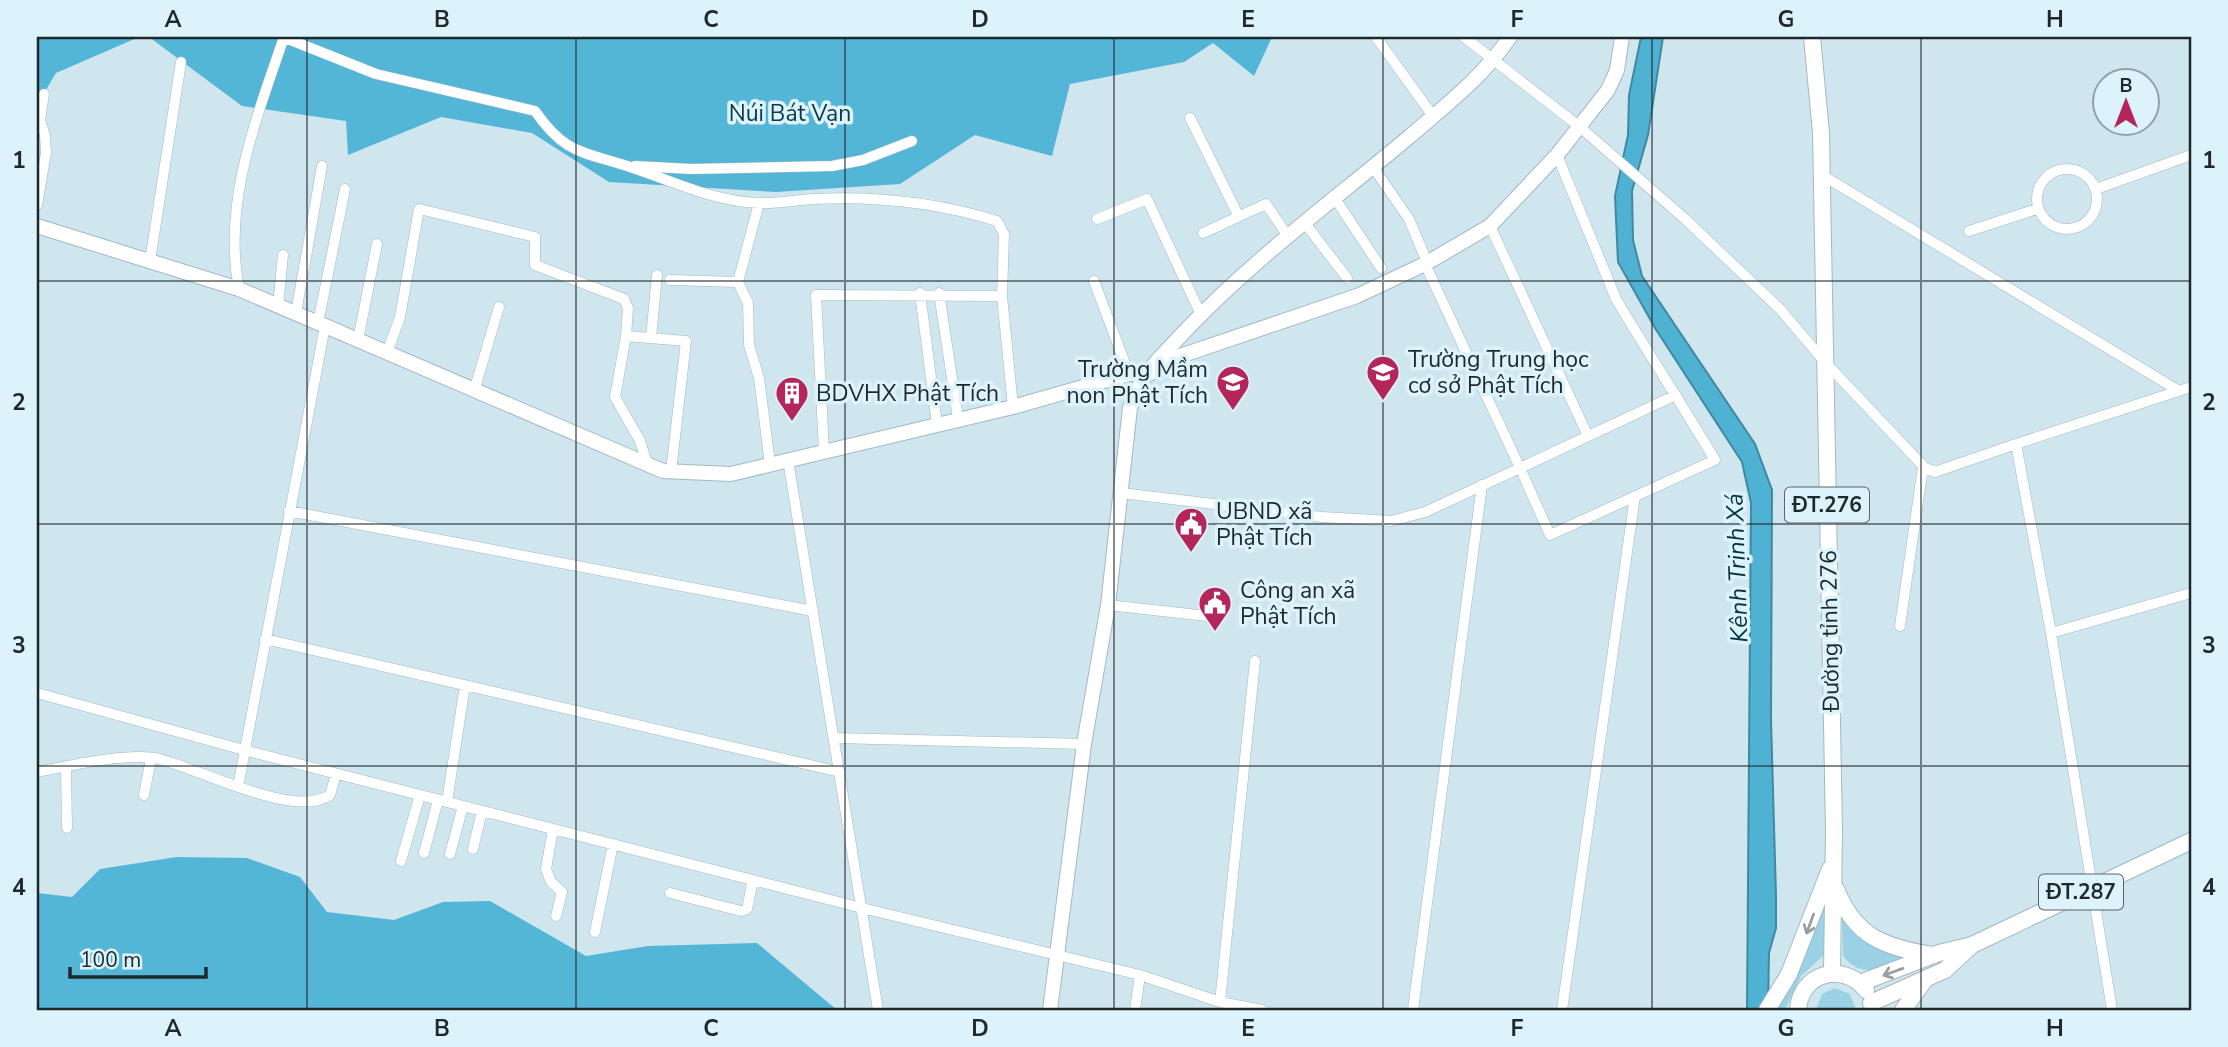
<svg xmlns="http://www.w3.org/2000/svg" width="2228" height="1047" font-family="'Nunito Sans',sans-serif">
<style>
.green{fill:#9bd1e5}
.forest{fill:#54b6d7}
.water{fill:#50b2d3;stroke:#4189a1;stroke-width:2}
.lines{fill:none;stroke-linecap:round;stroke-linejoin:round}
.minor-casing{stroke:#a3b9c1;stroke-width:11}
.secondary-casing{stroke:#a3b9c1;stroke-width:16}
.primary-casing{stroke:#a3b9c1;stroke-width:18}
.minor{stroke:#fff;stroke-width:10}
.secondary{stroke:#fff;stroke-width:14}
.primary{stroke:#fff;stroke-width:16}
.oneway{stroke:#9a9ea0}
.grid{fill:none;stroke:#1f282b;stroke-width:2;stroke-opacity:0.55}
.labels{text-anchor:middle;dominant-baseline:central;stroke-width:7;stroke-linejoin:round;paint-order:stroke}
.shield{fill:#dcf3fc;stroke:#58656a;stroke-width:2}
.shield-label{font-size:21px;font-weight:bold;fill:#1f282b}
.park-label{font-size:23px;fill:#0b3947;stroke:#dcf3fc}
.poi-label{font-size:23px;fill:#1f282b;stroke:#dcf3fc;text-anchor:start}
.street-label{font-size:23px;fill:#1f282b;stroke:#dcf3fc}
.water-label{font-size:24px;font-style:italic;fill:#043341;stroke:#dcf3fc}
.neatline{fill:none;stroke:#1f282b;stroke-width:2.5}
.grid-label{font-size:23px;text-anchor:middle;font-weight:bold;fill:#1f282b}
</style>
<rect width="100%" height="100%" fill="#cfe6ef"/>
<path class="green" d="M 1827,895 L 1825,954 L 1801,976 L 1785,1010 L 1772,1010 Z
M 1842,913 L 1908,956 C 1884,967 1863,981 1843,956 Z
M 1835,988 L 1850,994 L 1856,1010 L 1816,1010 L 1822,994 Z"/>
<path class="forest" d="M 37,37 L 139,37 L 56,73 L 37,105 Z
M 149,37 L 1272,37 L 1254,76 L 1213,43 L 1184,62 L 1070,84 L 1052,156 L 975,135 L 900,184 L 776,192 L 609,182 L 532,133 L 441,117 L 348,155 L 346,121 L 242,106 Z
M 177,857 L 247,858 L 300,877 L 327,912 L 394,920 L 443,902 L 490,901 L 586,956 L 648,946 L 757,943 L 837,1010 L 37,1010 L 37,893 L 72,897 L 100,869 Z"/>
<path class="water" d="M 1641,37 L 1663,37 L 1648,135 L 1632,191 L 1633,240 L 1642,276 L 1755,444 L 1772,490 L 1771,720 L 1776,896 L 1776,928 L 1769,953 L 1768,1010 L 1747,1010 L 1751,503 L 1742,462 L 1655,328 L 1618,262 L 1615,196 L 1628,135 L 1629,95 Z"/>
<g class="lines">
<defs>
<path id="minor" d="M 283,37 L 376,74 L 535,111 C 565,154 581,151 627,166 C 671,180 713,202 760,203 C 777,204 795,200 813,199 C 876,196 936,202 997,221 L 1004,234 L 1002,296 L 1013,407
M 1376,37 L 1433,116
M 1464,37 L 1580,127 L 1685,219 L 1780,309 L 1824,361 L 1925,468 L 1935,472 L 2016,444 L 2051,633 L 2112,1010
M 1190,118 L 1238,215
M 1557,155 L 1616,299 C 1648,353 1683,406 1715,460 L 1550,535 L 1520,468 L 1676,395
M 635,166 L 691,169 L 832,166 L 863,160 L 912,141
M 1373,167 L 1409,219 L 1427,262
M2037 199a30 30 0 1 1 60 0a30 30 0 1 1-60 0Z
M 1822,175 L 2179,391
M 2096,189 L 2191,155
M 1334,197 L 1381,268
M 759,203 L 738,282 L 748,303 L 749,345 L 759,378 L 770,464
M 37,205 L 46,153 L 45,135 L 40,120 L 44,94
M 1097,219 L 1147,199 L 1201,315
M 1304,222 L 1347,278
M 1490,226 L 1588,436
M 1969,231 L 2037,209
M 1203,233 L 1266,204 L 1287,235
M 150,261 L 181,62
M 670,280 L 738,282
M 1094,281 L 1129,374
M 239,289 C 222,203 257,117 284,37
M 920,293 L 937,424
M 939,293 L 958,418
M 278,306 L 283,255
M 296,313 L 322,166
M 318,323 L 345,189
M 626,336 L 686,341 L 671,472
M 651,338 L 657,275
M 358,340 L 377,244
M 387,353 L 400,317 L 419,209 L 535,237 L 535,265 L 624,299 L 628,308 L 626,336 L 615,397 L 640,441 L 647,463
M 474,391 L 499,307
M 2016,444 L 2191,387
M 824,451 L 816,295 L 1002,296
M 788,460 L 878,1010
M 1121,493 L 1322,517 L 1391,521 L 1425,512 L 1520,468 L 1425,264
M 289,511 L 813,611
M 1108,605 L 1207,616
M 1900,626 L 1923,467
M 2051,633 L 2191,593
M 265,639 L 840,772
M 37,693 L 244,750 L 862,908 L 1140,975 L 1220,1002 L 1262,1010
M 834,738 L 1084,744
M 66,767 L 67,828
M 37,772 C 68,766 124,753 155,758 C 195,766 293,820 330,795 L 336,774
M 238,787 L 325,326
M 144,795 L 151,758
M 447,802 L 465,685
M 553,829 L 546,869 L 551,882 L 562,892 L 556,916
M 473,849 L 482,811
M 424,853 L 438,800
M 450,854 L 463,806
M 401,861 L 420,795
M 670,893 L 741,911 L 747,909 L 753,880
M 595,932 L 613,844
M 1220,1002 L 1255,661
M 1135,1010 L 1140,975
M 1413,1010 L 1482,485
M 1562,1010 L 1635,496"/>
<path id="secondary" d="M 37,226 L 239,289 L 663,471 L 731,474 L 1013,407 L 1129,374 L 1149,374 L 1180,356 L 1357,296 L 1425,264 L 1490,226 L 1557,155 L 1608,90 L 1617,70 L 1622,37
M 1050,1010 L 1084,744 L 1108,605 L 1130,408 C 1140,373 1164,354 1188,328 C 1256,257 1334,200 1409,137 C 1446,105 1482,78 1510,37"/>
<path id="primary" d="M 1812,37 L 1821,133 L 1834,831 L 1832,973
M 1836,889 C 1855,937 1884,947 1932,955
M 1860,983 L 1939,953 L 1972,945 L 2191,841
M 1871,1003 L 1945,970 L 1970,947
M 1767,1010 L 1789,974 L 1830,869
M 1798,1010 C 1800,973 1843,961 1866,990
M 1903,1010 L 1924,981"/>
</defs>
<use href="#minor" class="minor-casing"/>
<use href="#secondary" class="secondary-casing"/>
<use href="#primary" class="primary-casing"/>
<use href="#minor" class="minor"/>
<use href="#secondary" class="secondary"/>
<use href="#primary" class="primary"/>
</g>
<defs><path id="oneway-shaft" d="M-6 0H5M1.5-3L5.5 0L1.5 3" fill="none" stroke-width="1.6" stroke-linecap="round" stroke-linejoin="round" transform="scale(1.75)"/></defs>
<g class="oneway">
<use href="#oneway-shaft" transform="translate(1810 924) rotate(110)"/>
<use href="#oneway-shaft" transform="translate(1893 972) rotate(160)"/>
</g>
<path class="grid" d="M 307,37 L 307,1010M 576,37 L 576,1010M 845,37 L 845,1010M 1114,37 L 1114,1010M 1383,37 L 1383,1010M 1652,37 L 1652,1010M 1921,37 L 1921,1010M 37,281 L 2191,281M 37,524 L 2191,524M 37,766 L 2191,766"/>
<defs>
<symbol id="school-pin" viewBox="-11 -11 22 30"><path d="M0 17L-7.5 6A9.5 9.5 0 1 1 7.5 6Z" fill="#b4265a" stroke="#dcf3fc"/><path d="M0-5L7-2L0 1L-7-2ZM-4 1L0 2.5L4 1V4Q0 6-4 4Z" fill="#fff"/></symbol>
<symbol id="building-pin" viewBox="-11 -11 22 30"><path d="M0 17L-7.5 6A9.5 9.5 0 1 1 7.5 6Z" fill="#b4265a" stroke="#dcf3fc"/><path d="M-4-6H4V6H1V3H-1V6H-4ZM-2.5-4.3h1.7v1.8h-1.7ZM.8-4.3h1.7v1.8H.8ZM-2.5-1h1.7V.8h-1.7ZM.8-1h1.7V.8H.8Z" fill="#fff"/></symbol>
<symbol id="civic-pin" viewBox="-11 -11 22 30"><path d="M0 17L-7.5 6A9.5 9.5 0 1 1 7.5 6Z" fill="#b4265a" stroke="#dcf3fc"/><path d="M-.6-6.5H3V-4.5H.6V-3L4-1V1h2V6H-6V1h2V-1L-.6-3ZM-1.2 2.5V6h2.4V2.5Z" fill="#fff"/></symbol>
</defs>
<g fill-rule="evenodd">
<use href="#school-pin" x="1364" y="353" width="38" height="52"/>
<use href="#school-pin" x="1214" y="363" width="38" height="52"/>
<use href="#building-pin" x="773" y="374" width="38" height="52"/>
<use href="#civic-pin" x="1172" y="505" width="38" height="52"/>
<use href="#civic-pin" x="1196" y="584" width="38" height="52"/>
</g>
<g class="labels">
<g class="shield">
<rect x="1785" y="487.5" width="84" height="35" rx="5"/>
<rect x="2039" y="874.5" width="84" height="35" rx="5"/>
</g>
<g class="shield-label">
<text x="1827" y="505">ĐT.276</text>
<text x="2081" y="892">ĐT.287</text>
</g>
<g class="park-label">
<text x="790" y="113">Núi Bát Vạn</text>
</g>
<g class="poi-label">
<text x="1408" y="359">Trường Trung học<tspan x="1408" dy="26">cơ sở Phật Tích</tspan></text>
<text x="1208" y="369" text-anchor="end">Trường Mầm<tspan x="1208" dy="26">non Phật Tích</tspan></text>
<text x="816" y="393">BDVHX Phật Tích</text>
<text x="1216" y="511">UBND xã<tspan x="1216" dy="26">Phật Tích</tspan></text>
<text x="1240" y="590">Công an xã<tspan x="1240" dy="26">Phật Tích</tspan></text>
</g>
<g class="street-label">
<text transform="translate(1830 631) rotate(-91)">Đường tỉnh 276</text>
</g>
<g class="water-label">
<text transform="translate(1737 568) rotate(-92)">Kênh Trịnh Xá</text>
</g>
</g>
<rect width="2228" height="1047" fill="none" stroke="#dcf3fc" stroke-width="77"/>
<g transform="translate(2126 102)"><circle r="33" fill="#dcf3fc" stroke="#90a2a8" stroke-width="2"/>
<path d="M0-5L12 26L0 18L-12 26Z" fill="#b4265a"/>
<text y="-10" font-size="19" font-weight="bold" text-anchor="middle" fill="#1f282b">B</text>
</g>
<path d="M70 967v10h136v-10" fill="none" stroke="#1f282b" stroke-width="3.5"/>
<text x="80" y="967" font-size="21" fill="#1f282b" stroke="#dcf3fc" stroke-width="5" paint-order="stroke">100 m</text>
<rect x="38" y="38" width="2152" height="971" class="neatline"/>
<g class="grid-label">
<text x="173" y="27">A</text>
<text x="442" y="27">B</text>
<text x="711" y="27">C</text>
<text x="980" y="27">D</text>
<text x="1248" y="27">E</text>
<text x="1517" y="27">F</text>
<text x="1786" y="27">G</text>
<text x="2055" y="27">H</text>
<text x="19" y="168">1</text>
<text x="2209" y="168">1</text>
<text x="19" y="410">2</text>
<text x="2209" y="410">2</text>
<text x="19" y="653">3</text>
<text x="2209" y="653">3</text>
<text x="19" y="895">4</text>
<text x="2209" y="895">4</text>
<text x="173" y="1036">A</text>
<text x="442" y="1036">B</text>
<text x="711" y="1036">C</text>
<text x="980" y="1036">D</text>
<text x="1248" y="1036">E</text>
<text x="1517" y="1036">F</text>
<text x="1786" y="1036">G</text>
<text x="2055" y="1036">H</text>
</g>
</svg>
